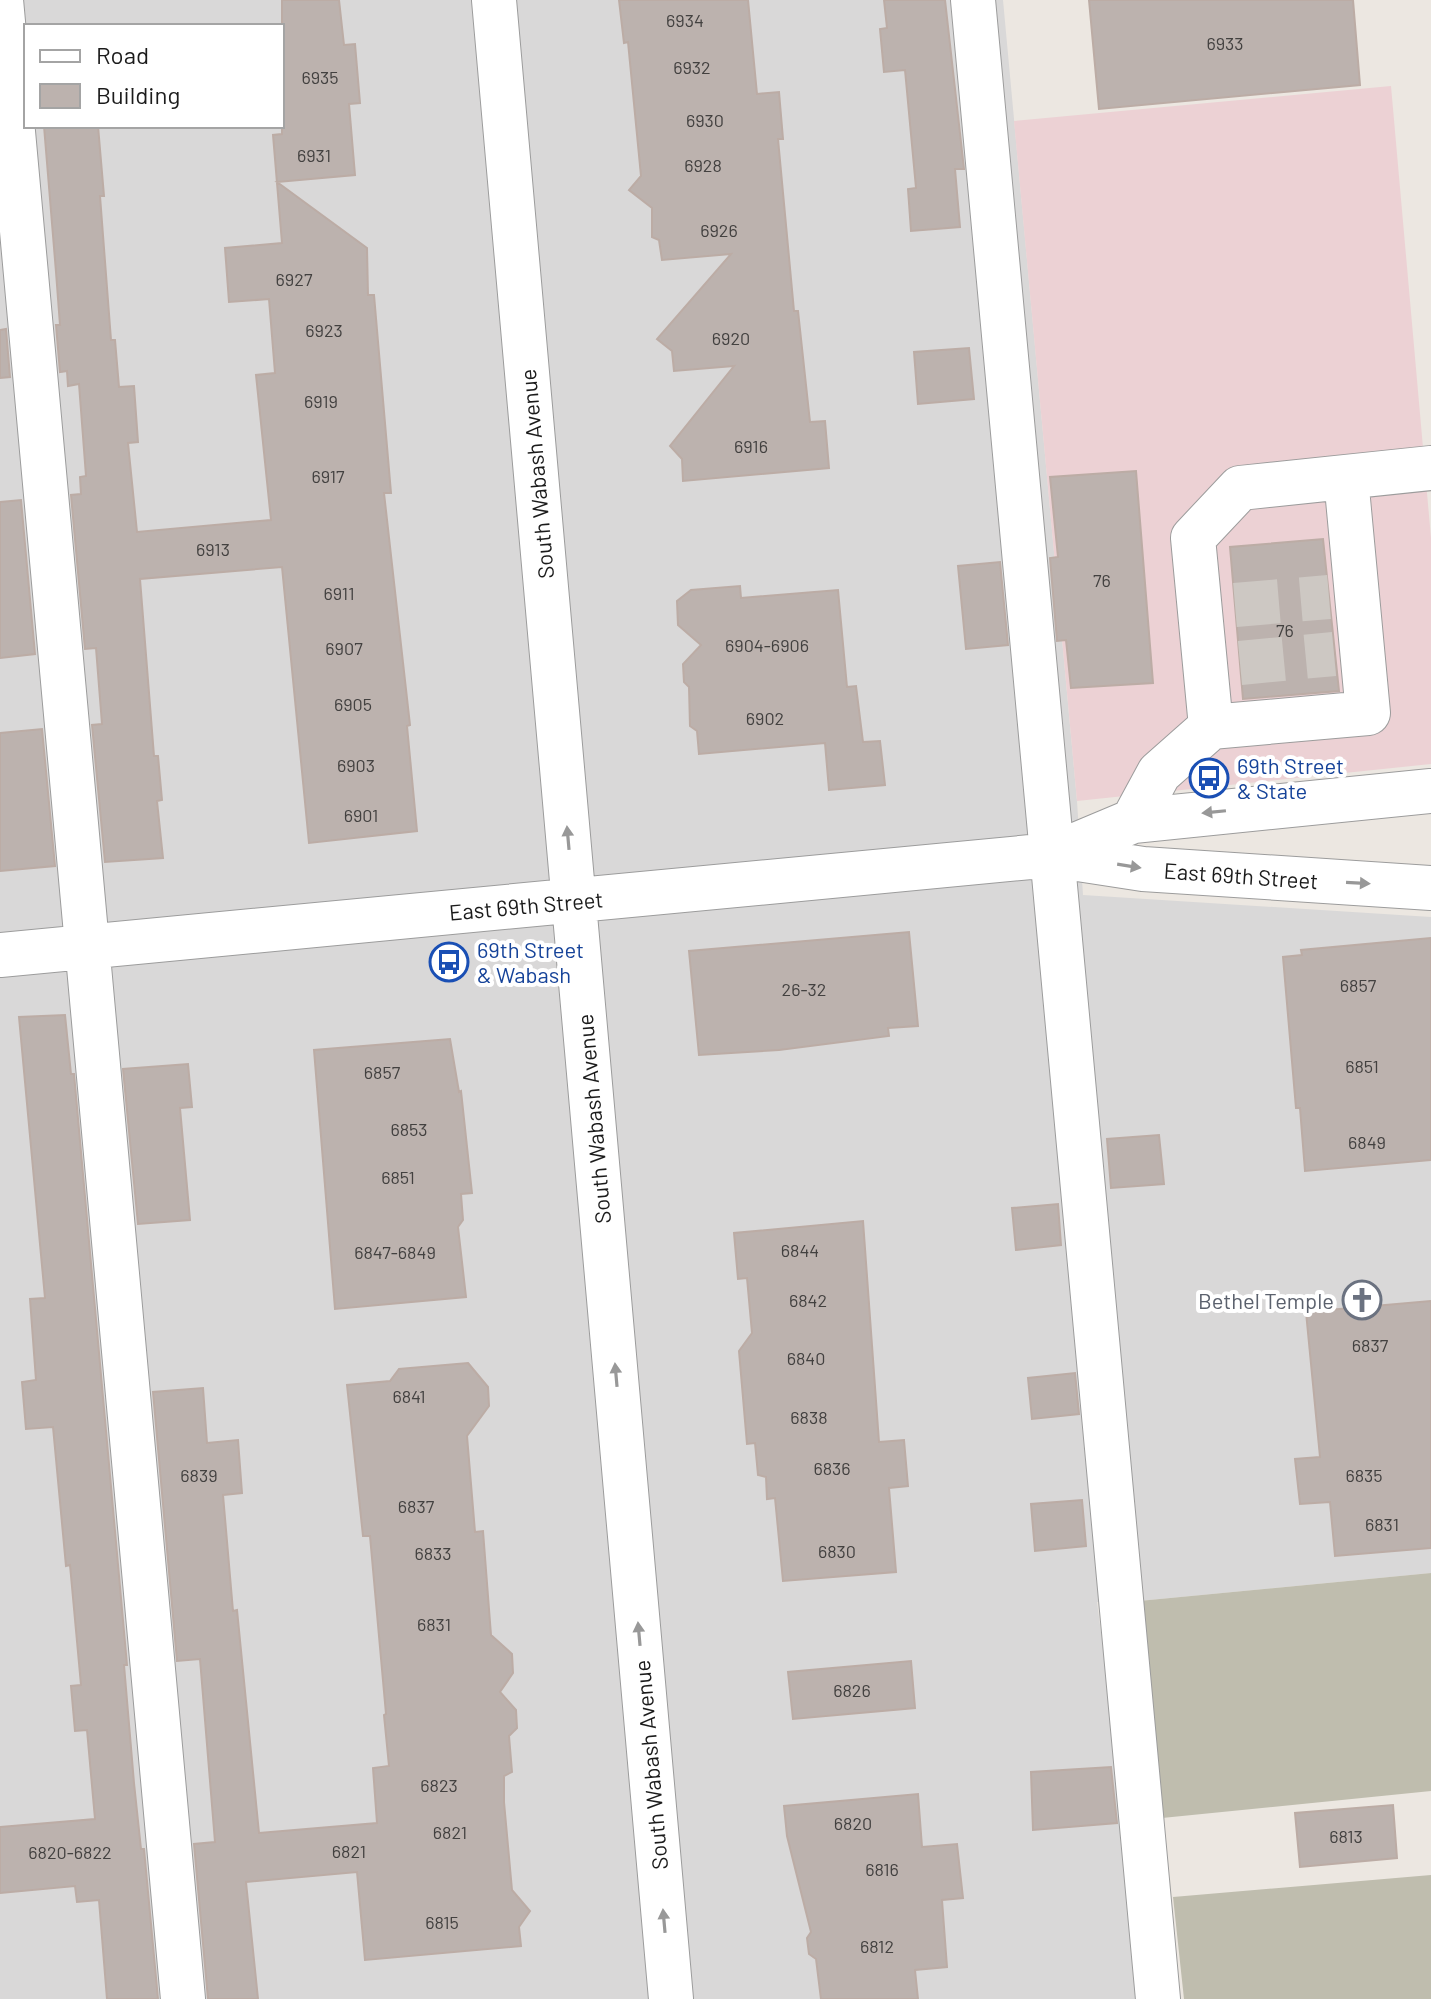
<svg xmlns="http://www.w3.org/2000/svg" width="1431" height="1999" font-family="Barlow,sans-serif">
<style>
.residential{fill:#d9d8d8;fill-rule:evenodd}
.commercial{fill:#ecd1d4}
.construction{fill:#bfbdae}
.building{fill:#bcb2ae;stroke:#bcaca5;stroke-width:2}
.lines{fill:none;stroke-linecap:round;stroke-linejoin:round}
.minor-tunnel{stroke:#cdc8c3;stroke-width:44;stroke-dasharray:44 22;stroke-linecap:butt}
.minor-casing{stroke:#9c9c9c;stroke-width:46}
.minor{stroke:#fff;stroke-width:44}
.oneway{fill:#989898}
.labels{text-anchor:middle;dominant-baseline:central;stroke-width:8;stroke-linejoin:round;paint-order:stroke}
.number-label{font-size:18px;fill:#434140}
.street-label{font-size:22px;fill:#1b1b1b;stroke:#fff}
.transit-label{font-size:22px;fill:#164399;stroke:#fff;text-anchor:start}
.worship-label{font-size:22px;fill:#5b616d;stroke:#fff;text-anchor:end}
</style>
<rect width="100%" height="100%" fill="#ece7e1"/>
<path class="residential" d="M 0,0 L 1003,0 L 1077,801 L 1083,895 L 1431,917 L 1431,1573 L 1139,1601 L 1097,1602 L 1149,1999 L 0,1999 ZM 26,26 L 282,26 L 282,126 L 26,126 Z"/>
<path class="commercial" d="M 1391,86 L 1431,538 L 1431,764 L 1077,801 L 1014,121 Z"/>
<path class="construction" d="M 1431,1573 L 1431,1791 L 1162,1818 L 1139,1601 Z
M 1431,1875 L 1431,1999 L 1184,1999 L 1173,1897 Z"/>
<path class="building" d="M 282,0 L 339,0 L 344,45 L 355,44 L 360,103 L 349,104 L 355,175 L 277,182 L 367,248 L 368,295 L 374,295 L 391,493 L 384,493 L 410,725 L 407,726 L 417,831 L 309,843 L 282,567 L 140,579 L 154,756 L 158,756 L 162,800 L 157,801 L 163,858 L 105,862 L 92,725 L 102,724 L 96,648 L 85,649 L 71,495 L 81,494 L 80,477 L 86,476 L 79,384 L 68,386 L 67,371 L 60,372 L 56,325 L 60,325 L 56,272 L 44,126 L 98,126 L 104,196 L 100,196 L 111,340 L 115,340 L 119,387 L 134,386 L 138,442 L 128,443 L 137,532 L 271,520 L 256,375 L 275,373 L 269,299 L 229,302 L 225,248 L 282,243 L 273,135 L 282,134 Z
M 619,0 L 748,0 L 757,94 L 779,92 L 783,139 L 778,139 L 794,311 L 798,311 L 810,422 L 825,421 L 829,468 L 683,481 L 682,459 L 670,446 L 734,366 L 674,371 L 672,351 L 657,339 L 731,254 L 662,260 L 659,240 L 652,237 L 652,208 L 629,190 L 641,176 L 628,42 L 624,43 Z
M 884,0 L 945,0 L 964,169 L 955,169 L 960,227 L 911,231 L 908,189 L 916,188 L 905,70 L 884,72 L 880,29 L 887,28 Z
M 1089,0 L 1353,0 L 1360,85 L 1099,109 Z
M 6,329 L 10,377 L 0,378 L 0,330 Z
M 969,348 L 974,399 L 918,404 L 914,352 Z
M 1136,471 L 1153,683 L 1071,688 L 1066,640 L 1057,641 L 1050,558 L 1058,557 L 1050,477 Z
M 21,500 L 35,654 L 0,658 L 0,502 Z
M 1323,539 L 1339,691 L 1243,699 L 1230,547 Z
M 1000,562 L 1008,645 L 966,649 L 958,566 Z
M 740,586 L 741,598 L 838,590 L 847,687 L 856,686 L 863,742 L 880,741 L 885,785 L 829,790 L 825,743 L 699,754 L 697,731 L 690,726 L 689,687 L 684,682 L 683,664 L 701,645 L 678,625 L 677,601 L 691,590 Z
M 42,729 L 55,866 L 0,871 L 0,733 Z
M 909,932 L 918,1026 L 888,1028 L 889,1036 L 779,1050 L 699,1055 L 689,951 Z
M 1431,938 L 1431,1160 L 1305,1171 L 1300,1108 L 1296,1108 L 1283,957 L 1302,955 L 1301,950 Z
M 65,1015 L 71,1074 L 74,1074 L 127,1665 L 124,1665 L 134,1783 L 141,1849 L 144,1849 L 158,1999 L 107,1999 L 99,1900 L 77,1902 L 75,1886 L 0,1893 L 0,1827 L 95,1819 L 87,1730 L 75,1731 L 71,1686 L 81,1685 L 70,1565 L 66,1566 L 53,1427 L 26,1429 L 22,1382 L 36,1380 L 30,1299 L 45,1298 L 19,1017 Z
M 450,1039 L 459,1092 L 461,1091 L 472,1193 L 461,1194 L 463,1220 L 458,1227 L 466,1297 L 335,1309 L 314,1050 Z
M 188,1064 L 192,1107 L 180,1108 L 190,1220 L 138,1224 L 123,1069 Z
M 1159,1135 L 1164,1184 L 1111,1188 L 1107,1139 Z
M 1058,1204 L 1061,1245 L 1016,1250 L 1012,1208 Z
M 863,1221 L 879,1442 L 904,1440 L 908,1486 L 889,1488 L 896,1572 L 783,1581 L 775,1498 L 767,1499 L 766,1477 L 758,1475 L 755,1443 L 747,1444 L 739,1351 L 752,1333 L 747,1278 L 738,1279 L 734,1233 Z
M 1431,1301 L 1431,1548 L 1335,1556 L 1330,1502 L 1300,1504 L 1295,1459 L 1320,1457 L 1306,1312 Z
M 468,1363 L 488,1387 L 489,1406 L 467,1436 L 475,1532 L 483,1531 L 491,1635 L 512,1654 L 513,1673 L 500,1692 L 516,1710 L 517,1728 L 509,1736 L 512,1772 L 504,1776 L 504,1802 L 512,1890 L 530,1911 L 519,1927 L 521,1946 L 365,1960 L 357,1872 L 246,1882 L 258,1999 L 208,1999 L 194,1844 L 215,1842 L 200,1659 L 177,1661 L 153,1392 L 203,1388 L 207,1443 L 238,1440 L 242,1493 L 223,1495 L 233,1611 L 237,1610 L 259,1833 L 377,1823 L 373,1768 L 389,1766 L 384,1715 L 386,1714 L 370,1536 L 363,1536 L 347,1385 L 390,1381 L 399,1369 Z
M 1075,1373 L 1079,1414 L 1032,1419 L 1028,1378 Z
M 1082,1500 L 1086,1546 L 1035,1551 L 1031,1504 Z
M 911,1661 L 915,1708 L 793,1719 L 788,1672 Z
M 1111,1767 L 1117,1823 L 1033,1830 L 1031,1772 Z
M 918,1794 L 922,1847 L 957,1844 L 963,1898 L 942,1900 L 947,1967 L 915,1970 L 918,1999 L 821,1999 L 816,1959 L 809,1954 L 807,1938 L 811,1932 L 787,1836 L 784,1806 Z
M 1393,1805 L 1397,1858 L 1300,1867 L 1295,1813 Z"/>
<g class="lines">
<path class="minor-tunnel" d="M 1235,605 L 1329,597
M 1240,663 L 1334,654"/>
<defs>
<path id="minor" d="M 1,0 L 183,1999
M 494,0 L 671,1999
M 973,0 L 1158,1999
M 1346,478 L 1368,713 L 1211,727 L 1193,538 L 1240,488 L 1431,468
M 1133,821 L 1159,773 L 1211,727
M 1052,855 L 1133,821 L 1431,791
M 0,955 L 1052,855 L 1143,869 L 1431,888"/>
</defs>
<use href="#minor" class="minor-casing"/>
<use href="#minor" class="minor"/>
</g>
<defs><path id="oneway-solid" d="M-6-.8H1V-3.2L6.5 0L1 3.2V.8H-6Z" transform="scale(2)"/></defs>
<g class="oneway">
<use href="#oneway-solid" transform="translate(1214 812) rotate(174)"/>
<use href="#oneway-solid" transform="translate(568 838) rotate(-95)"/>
<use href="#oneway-solid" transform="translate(1129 866) rotate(9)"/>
<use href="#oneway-solid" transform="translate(1358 883) rotate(3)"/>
<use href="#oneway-solid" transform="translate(616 1375) rotate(-95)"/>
<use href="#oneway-solid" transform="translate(639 1634) rotate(-95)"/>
<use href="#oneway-solid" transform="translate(664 1921) rotate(-95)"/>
</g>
<defs>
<symbol id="bus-ring" viewBox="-11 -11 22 22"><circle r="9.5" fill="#fff" stroke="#1a4fb4" stroke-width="1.5"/><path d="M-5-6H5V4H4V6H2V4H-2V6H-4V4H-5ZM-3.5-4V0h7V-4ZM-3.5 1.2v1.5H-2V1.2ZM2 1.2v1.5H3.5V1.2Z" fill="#1a4fb4"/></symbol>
<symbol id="church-ring" viewBox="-11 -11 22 22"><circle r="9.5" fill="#fff" stroke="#6b7280" stroke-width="1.5"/><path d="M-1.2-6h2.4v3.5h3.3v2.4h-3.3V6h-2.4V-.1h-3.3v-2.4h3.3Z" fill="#6b7280"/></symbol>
</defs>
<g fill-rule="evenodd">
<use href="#bus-ring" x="1187" y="756" width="44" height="44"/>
<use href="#bus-ring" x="427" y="940" width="44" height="44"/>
<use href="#church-ring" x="1340" y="1278" width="44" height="44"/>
</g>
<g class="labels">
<g class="number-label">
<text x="685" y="20">6934</text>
<text x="1225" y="43">6933</text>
<text x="692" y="67">6932</text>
<text x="320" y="77">6935</text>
<text x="705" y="120">6930</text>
<text x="314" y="155">6931</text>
<text x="703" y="165">6928</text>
<text x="719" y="230">6926</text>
<text x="294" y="279">6927</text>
<text x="324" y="330">6923</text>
<text x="731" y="338">6920</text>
<text x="321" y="401">6919</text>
<text x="751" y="446">6916</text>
<text x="328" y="476">6917</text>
<text x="213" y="549">6913</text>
<text x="1102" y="580">76</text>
<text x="339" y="593">6911</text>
<text x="1285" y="630">76</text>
<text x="767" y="645">6904-6906</text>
<text x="344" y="648">6907</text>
<text x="353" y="704">6905</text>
<text x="765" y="718">6902</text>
<text x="356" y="765">6903</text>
<text x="361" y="815">6901</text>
<text x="1358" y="985">6857</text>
<text x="804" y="989">26-32</text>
<text x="1362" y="1066">6851</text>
<text x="382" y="1072">6857</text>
<text x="409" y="1129">6853</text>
<text x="1367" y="1142">6849</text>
<text x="398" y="1177">6851</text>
<text x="800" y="1250">6844</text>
<text x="395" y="1252">6847-6849</text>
<text x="808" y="1300">6842</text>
<text x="1370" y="1345">6837</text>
<text x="806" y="1358">6840</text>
<text x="409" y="1396">6841</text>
<text x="809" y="1417">6838</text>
<text x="832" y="1468">6836</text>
<text x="199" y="1475">6839</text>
<text x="1364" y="1475">6835</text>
<text x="416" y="1506">6837</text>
<text x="1382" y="1524">6831</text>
<text x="837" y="1551">6830</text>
<text x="433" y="1553">6833</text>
<text x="434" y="1624">6831</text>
<text x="852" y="1690">6826</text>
<text x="439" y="1785">6823</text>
<text x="853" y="1823">6820</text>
<text x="450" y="1832">6821</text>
<text x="1346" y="1836">6813</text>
<text x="349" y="1851">6821</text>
<text x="70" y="1852">6820-6822</text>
<text x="882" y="1869">6816</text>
<text x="442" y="1922">6815</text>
<text x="877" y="1946">6812</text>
</g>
<g class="street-label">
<text transform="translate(536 474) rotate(-95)">South Wabash Avenue</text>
<text transform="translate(1241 875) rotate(4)">East 69th Street</text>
<text transform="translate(526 905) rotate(-5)">East 69th Street</text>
<text transform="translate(593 1119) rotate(-95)">South Wabash Avenue</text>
<text transform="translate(650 1765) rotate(-95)">South Wabash Avenue</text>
</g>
<g class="transit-label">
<text x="1237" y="765">69th Street<tspan x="1237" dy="25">&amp; State</tspan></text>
<text x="477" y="949">69th Street<tspan x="477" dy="25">&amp; Wabash</tspan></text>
</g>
<g class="worship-label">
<text x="1334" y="1300">Bethel Temple</text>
</g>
</g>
<rect x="24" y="24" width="260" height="104" fill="#ffffff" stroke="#a4a4a4" stroke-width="2"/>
<rect x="40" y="50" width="40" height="12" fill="#ffffff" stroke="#a4a4a4" stroke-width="2"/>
<text x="96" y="64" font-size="24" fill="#1b1b1b">Road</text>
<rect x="40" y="84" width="40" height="24" fill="#bcb2ae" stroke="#a4a4a4" stroke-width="2"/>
<text x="96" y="104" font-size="24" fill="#1b1b1b">Building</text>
</svg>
